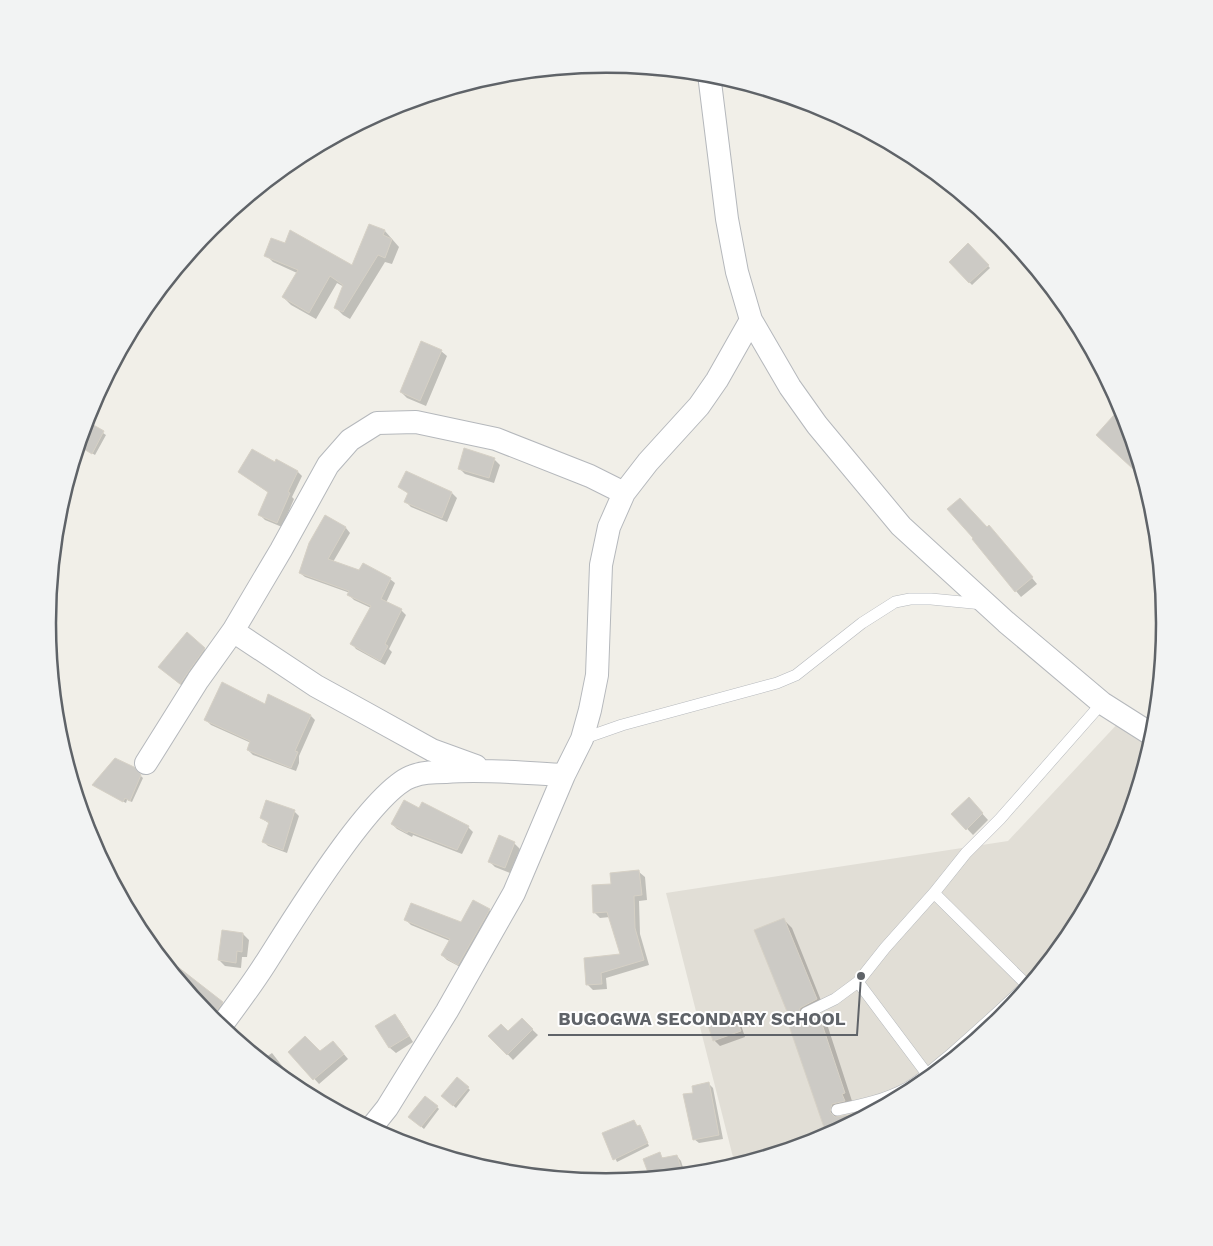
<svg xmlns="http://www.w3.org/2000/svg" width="1213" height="1246" font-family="'Work Sans',sans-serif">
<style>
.education{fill:#e1ded6}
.shadow{fill:#0003}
.building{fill:#cccac5;stroke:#d6d1c6}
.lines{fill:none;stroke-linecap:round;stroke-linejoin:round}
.service-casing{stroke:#b5b8bc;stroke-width:12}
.minor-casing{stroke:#b5b8bc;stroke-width:24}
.service{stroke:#fff;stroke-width:11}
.minor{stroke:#fff;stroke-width:22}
.rim{fill:none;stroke:#5f6368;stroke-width:2.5}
.leader{fill:none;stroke:#5f6368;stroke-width:2}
.callout-dot{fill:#5f6368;stroke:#fff;stroke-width:2}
.callout-label{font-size:18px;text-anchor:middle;font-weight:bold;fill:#5f6368;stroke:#fff;stroke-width:4;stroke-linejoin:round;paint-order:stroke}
</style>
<rect width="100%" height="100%" fill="#f1efe8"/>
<path class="education" d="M 1121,720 L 1151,745 L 1123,837 L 1071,934 L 1002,1018 L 917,1088 L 820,1140 L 735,1165 L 666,893 L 1008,841 Z"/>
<path class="shadow" d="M 370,225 L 385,231 L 399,247 L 392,264 L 385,262 L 350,319 L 343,315 L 335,307 L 344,287 L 337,283 L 316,319 L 291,305 L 283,297 L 297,273 L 273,262 L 266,255 L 352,267 Z
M 968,244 L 990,268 L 972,285 L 950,262 Z
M 441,351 L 447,356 L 426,406 L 407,398 L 401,392 Z
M 91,425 L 106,435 L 95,455 L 80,446 Z
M 494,459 L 500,465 L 494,483 L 465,474 L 459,468 Z
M 276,464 L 298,472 L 302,476 L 292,497 L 294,499 L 282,527 L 265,520 L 260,515 L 269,493 L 239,472 Z
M 400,487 L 452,493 L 457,498 L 447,522 L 411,507 L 406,502 L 409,494 Z
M 326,516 L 346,528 L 350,533 L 333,562 L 360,572 L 390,579 L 395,583 L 386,603 L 401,610 L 406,615 L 389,649 L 392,652 L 385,665 L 356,649 L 352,644 L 371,608 L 354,600 L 349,595 L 350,593 L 305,577 L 300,573 Z
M 987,528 L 994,532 L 1037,584 L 1021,597 L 1016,591 Z
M 204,649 L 210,654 L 186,689 L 165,672 Z
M 265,706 L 311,716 L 315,720 L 299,756 L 299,763 L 296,771 L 253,755 L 248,750 L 251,743 L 211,725 L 206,720 Z
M 133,768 L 143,778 L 132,802 L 127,800 L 126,803 L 96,787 Z
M 969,799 L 988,820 L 973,835 L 953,814 Z
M 419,809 L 468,827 L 473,832 L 462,854 L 413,835 L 412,837 L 397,829 L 392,824 Z
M 294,811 L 299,816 L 287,853 L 268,846 L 264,842 L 270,824 L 261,818 Z
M 514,843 L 520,849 L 510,873 L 495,867 L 490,862 Z
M 639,872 L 645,877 L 647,900 L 639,901 L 640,934 L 649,965 L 606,978 L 607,989 L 593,990 L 588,985 L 585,959 L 622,956 L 610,917 L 600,918 L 594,912 L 612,885 Z
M 489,910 L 494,915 L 464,969 L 447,960 L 442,955 L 450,941 L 411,925 L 406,920 L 462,923 Z
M 784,920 L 792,928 L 824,1008 L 808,1016 L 807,1021 L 819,1016 L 827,1024 L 852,1101 L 840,1112 L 838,1118 L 849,1116 L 854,1121 L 829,1135 L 792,1020 Z
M 243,934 L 249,940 L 247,957 L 242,957 L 241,968 L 225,966 L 219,960 Z
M 182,982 L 222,1003 L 226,1007 L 215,1022 Z
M 394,1015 L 400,1021 L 413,1042 L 396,1053 L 390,1048 L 377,1026 Z
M 735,1017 L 740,1022 L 745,1037 L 720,1046 L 714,1040 Z
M 522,1020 L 538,1035 L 513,1060 L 490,1036 L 508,1033 Z
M 338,1047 L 348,1059 L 319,1084 L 290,1052 L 320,1053 Z
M 272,1053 L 283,1067 L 277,1072 L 262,1060 Z
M 709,1084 L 713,1088 L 723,1139 L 699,1143 L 694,1139 L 694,1094 Z
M 468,1088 L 470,1090 L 456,1108 L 445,1098 Z
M 437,1107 L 439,1109 L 424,1129 L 412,1119 Z
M 634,1122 L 638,1127 L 640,1126 L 642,1129 L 649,1146 L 617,1162 L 604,1134 Z
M 659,1154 L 664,1159 L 677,1156 L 681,1161 L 685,1174 L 652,1178 Z"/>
<path class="building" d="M 369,224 L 385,230 L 383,235 L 392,239 L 385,258 L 378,255 L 343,312 L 334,308 L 343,285 L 330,276 L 309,313 L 282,297 L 298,270 L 264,256 L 271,238 L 285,243 L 290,230 L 352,265 Z
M 968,243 L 989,265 L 969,283 L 949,262 Z
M 421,341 L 442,350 L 420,401 L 400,392 Z
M 1122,406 L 1123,409 L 1144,479 L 1096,435 Z
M 90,423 L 104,431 L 92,454 L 79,446 Z
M 464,448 L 495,458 L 489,478 L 458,469 Z
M 252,449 L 275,462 L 276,459 L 298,471 L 288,492 L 290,493 L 277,523 L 258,515 L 268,492 L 238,472 Z
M 406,471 L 452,492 L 442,518 L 404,502 L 408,493 L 398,487 Z
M 960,498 L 987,527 L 989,525 L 1033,577 L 1015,592 L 972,539 L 973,538 L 947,509 Z
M 325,515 L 346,527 L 328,559 L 359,570 L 363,563 L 391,578 L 381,599 L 402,609 L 385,644 L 388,646 L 380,661 L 350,644 L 371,606 L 347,595 L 349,591 L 299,573 L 309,543 Z
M 187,632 L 205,648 L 180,684 L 158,667 Z
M 222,682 L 265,704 L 268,694 L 311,715 L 295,751 L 298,752 L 291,768 L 247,750 L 250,741 L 204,720 Z
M 115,758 L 134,767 L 141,775 L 130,801 L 125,798 L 123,802 L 92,785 Z
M 969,797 L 983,813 L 966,830 L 951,814 Z
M 266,800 L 295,810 L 283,850 L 262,842 L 269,822 L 260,818 Z
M 404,800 L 419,808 L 422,802 L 469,826 L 457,850 L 408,831 L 407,833 L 391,824 Z
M 499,835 L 515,842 L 505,868 L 488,862 Z
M 639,870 L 642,895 L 634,896 L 635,928 L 644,960 L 601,973 L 602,984 L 586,985 L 584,958 L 620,954 L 607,912 L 593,913 L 592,885 L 611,884 L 610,873 Z
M 473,900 L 490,909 L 458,965 L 441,955 L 450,939 L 404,920 L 411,903 L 461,922 Z
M 784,918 L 817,999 L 800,1008 L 799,1016 L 806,1020 L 819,1015 L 845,1093 L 842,1094 L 845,1101 L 832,1104 L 830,1112 L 835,1117 L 850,1115 L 853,1122 L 827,1136 L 787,1020 L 790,1019 L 754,930 Z
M 222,930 L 243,933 L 242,952 L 237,951 L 236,963 L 218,960 Z
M 178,967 L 223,1002 L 211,1018 L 173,972 Z
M 395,1014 L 409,1036 L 389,1048 L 375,1026 Z
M 735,1015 L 741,1031 L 713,1041 L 708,1025 Z
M 522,1018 L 533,1029 L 507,1055 L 488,1036 L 501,1024 L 508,1031 Z
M 305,1036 L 320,1051 L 333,1041 L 344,1054 L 313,1080 L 288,1052 Z
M 457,1077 L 469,1087 L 453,1106 L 441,1096 Z
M 709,1082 L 719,1135 L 693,1140 L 683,1094 L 693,1093 L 692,1086 Z
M 425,1096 L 438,1106 L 421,1127 L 408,1117 Z
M 634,1120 L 637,1126 L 640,1125 L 648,1143 L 613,1160 L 602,1133 Z
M 660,1152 L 662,1158 L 677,1155 L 682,1171 L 664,1176 L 650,1178 L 643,1159 Z"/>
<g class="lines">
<defs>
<path id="service" d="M 582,739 L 622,725 L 777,683 L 796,675 L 862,623 L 895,602 L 910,599 L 931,599 L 983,604
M 934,893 L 1028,986
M 858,982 L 927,1074
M 806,1013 L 835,999 L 858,982 L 885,948 L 934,893 L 966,853 L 1000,819 L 1102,703
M 837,1110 C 861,1105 885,1100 907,1088 C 923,1079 936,1066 950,1055 C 976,1032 1002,1009 1027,985"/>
<path id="minor" d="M 709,74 L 727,219 L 737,272 L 751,320 L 790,387 L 817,425 L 901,526 L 1006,622 L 1102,703 L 1154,736
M 233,631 L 316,686 L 367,714 L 432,750 L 476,766
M 146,763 L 198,680 L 233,631 L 281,550 L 328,465 L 350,440 L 377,423 L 416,422 L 496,439 L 590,476 L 624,493
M 221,1026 C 236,1006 251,986 265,964 C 290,925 373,788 413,776 C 423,772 435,772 446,772 C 485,769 525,773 564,775
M 371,1128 L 387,1108 L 447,1011 L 514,893 L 564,775 L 582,739 L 590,710 L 597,675 L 601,565 L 609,527 L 624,493 L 648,462 L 699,406 L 717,380 L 751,320"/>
</defs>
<use href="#service" class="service-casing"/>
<use href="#minor" class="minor-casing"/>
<use href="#service" class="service"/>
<use href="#minor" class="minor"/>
</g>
<path d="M0 0H1213V1246H0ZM56 623a550 550 0 1 1 1100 0a550 550 0 1 1-1100 0Z" fill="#f2f3f3" fill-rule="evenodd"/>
<path class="rim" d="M56 623a550 550 0 1 1 1100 0a550 550 0 1 1-1100 0Z"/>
<path class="leader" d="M861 976L857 1035H548"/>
<circle class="callout-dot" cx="861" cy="976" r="5"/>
<g class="callout-label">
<text x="702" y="1025">BUGOGWA SECONDARY SCHOOL</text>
</g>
</svg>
